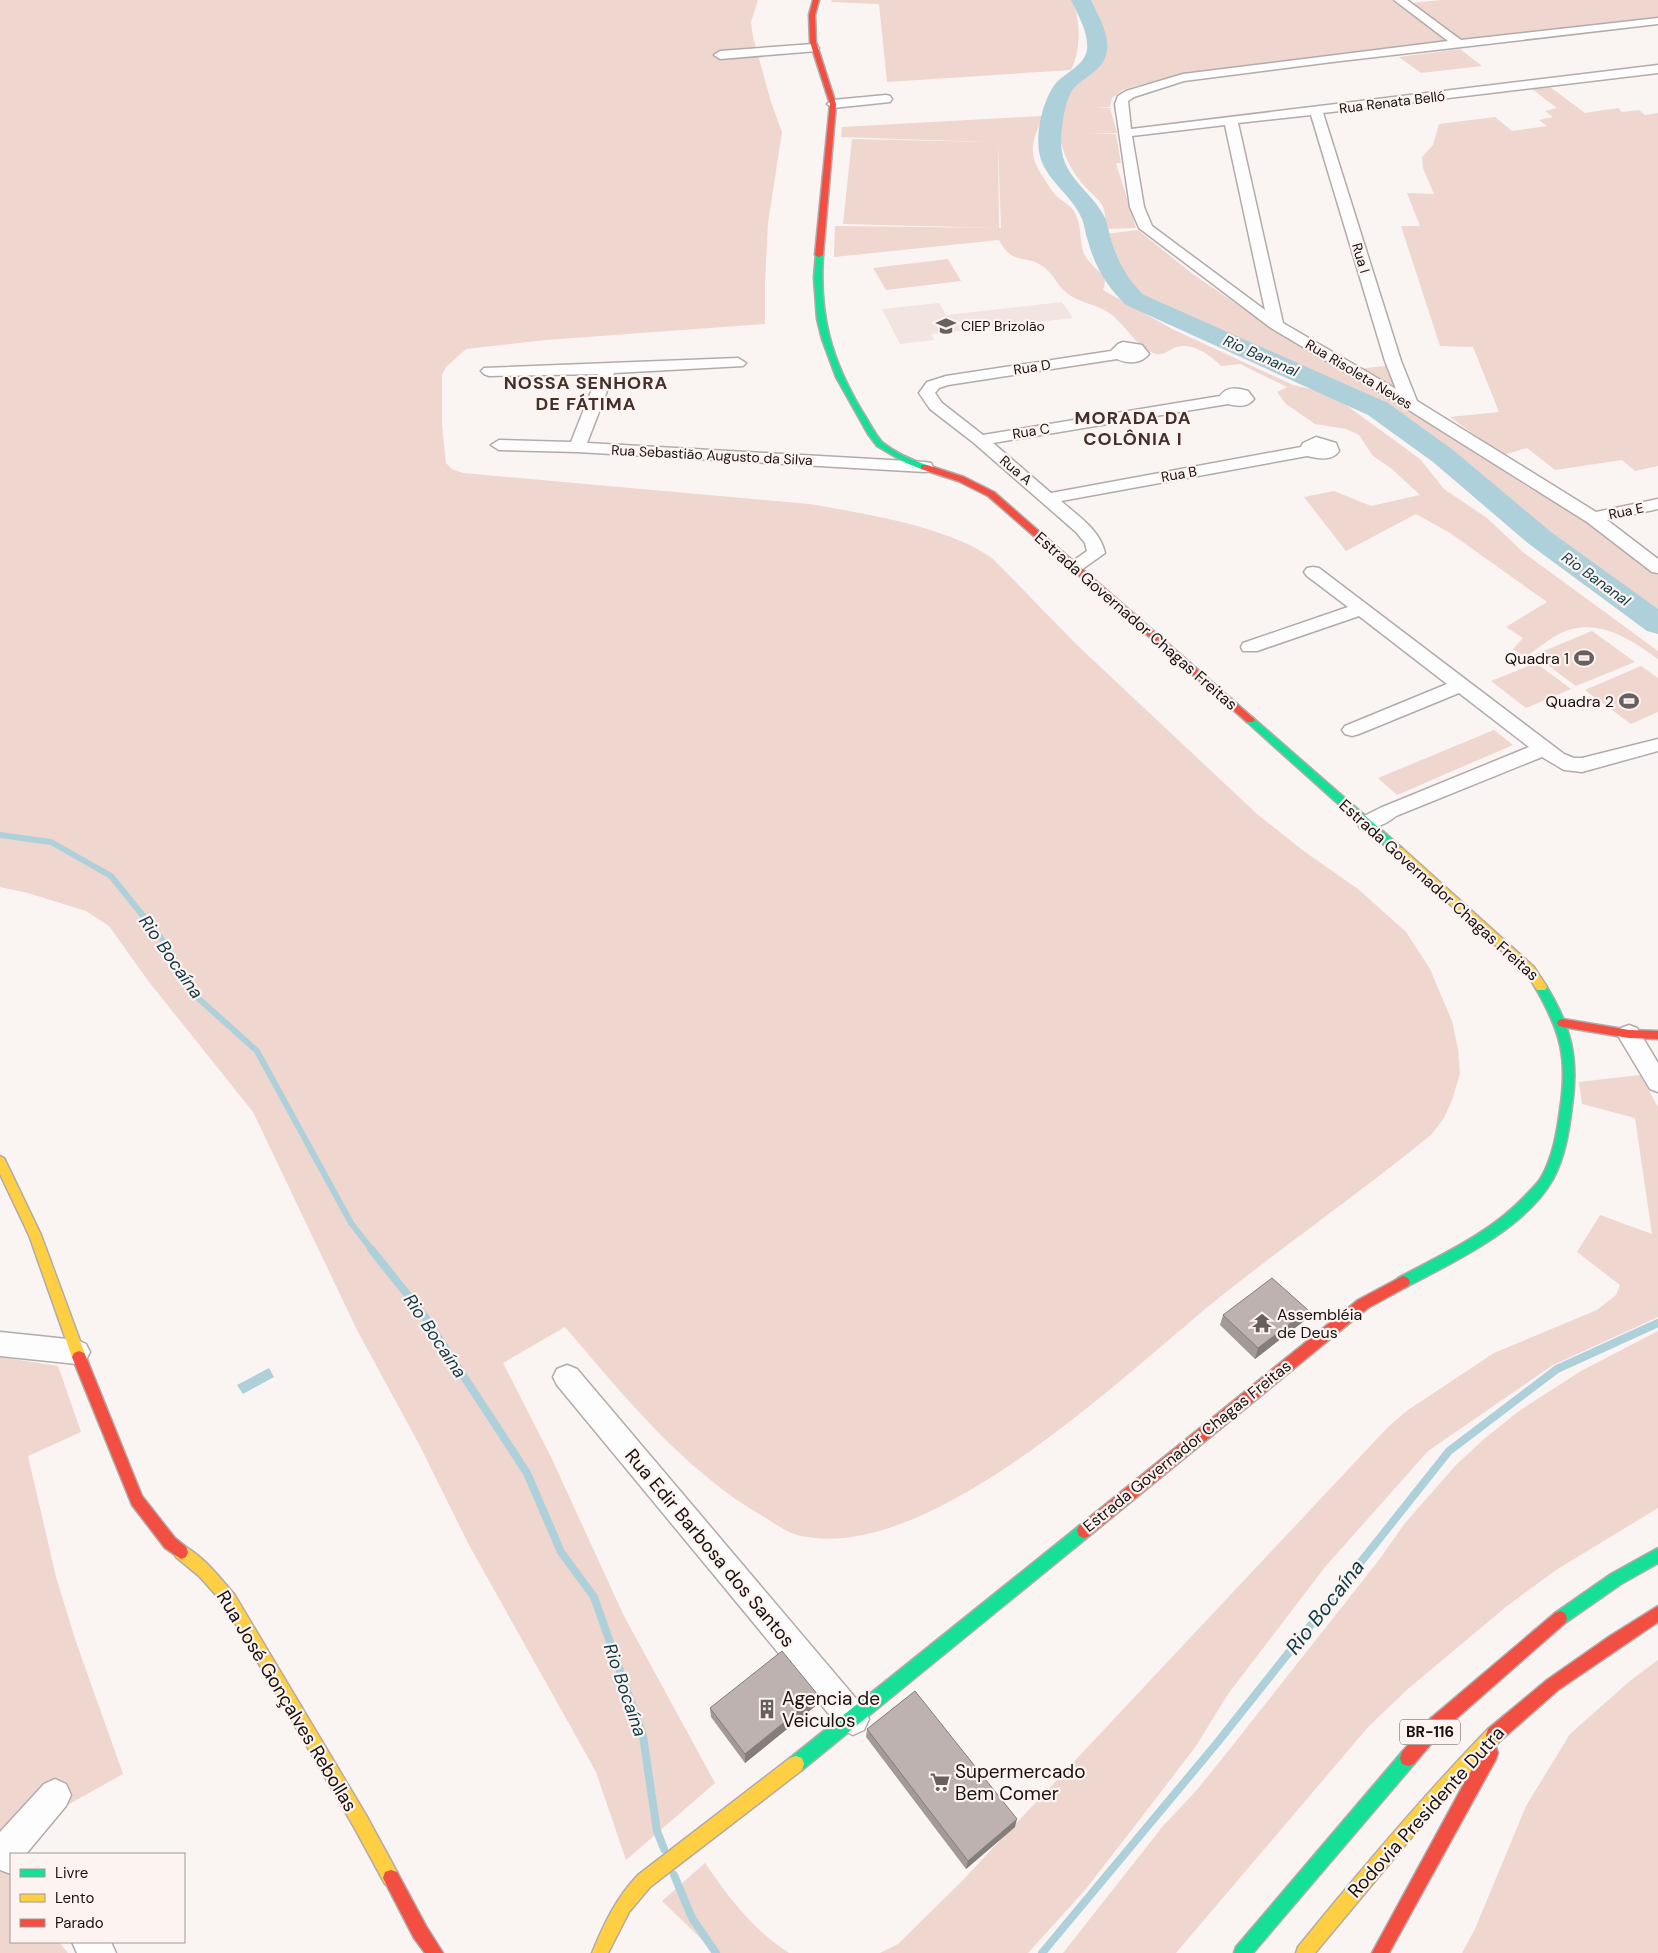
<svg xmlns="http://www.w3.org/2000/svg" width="1658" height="1953" font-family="'DM Sans',sans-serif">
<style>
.built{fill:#f2e4e0}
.green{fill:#efd6ce}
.water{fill:#aed0db}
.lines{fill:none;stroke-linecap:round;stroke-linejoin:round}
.stream-far1{stroke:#aed0db;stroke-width:6}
.stream{stroke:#aed0db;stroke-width:8}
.river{fill:#aed0db;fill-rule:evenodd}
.street-casing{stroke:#b2aba9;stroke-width:3}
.fast-casing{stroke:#b2aba9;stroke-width:3}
.slow-casing{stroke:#b2aba9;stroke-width:3}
.jam-casing{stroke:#b2aba9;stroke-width:3}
.street{fill:#fefdfd;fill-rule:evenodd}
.fast{fill:#16e098;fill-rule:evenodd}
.slow{fill:#ffcf43;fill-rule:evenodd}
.jam{fill:#f24e42;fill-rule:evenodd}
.wall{fill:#a39996}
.shaded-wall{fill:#847d7a}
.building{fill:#bdb2af;stroke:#847d7a}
.labels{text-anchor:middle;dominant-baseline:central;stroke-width:4.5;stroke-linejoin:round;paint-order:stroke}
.far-street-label{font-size:14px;fill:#19110e;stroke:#fdf3f0}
.far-poi-label{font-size:14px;fill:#19110e;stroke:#fdf3f0;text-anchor:start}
.far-water-label{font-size:15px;font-style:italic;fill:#0b3b47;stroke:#fdf3f0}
.shield{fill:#fdf3f0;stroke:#5d5552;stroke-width:1}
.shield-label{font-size:15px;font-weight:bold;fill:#19110e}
.street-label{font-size:16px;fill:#19110e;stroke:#fdf3f0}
.poi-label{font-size:16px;fill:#19110e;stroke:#fdf3f0;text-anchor:end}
.far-district-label{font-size:18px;font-weight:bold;letter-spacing:1px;fill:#43302a;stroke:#fdf3f0}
.water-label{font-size:18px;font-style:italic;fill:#0b3b47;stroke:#fdf3f0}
.near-street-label{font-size:19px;fill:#19110e;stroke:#fdf3f0}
.near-poi-label{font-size:19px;fill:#19110e;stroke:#fdf3f0;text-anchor:start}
.near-water-label{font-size:21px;font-style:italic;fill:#0b3b47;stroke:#fdf3f0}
</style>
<rect width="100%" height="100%" fill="#faf4f3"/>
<path class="built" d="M 1062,302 L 1073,318 L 931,334 L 934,340 L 900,344 L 882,309 L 939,303 L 946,315 Z"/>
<path class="green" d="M 0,0 L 758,0 L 751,22 L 753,37 L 771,102 L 782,132 L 768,223 L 765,283 L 765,324 L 546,340 L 466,349 L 446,367 L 442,375 L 442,425 L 446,463 L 452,469 L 463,473 L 809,504 C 861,513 951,527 993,559 L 1077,645 L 1257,814 L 1305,852 L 1358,889 L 1406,932 L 1430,969 L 1452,1021 L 1458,1049 L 1460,1074 L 1452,1100 L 1444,1118 L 1432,1134 C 1365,1189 1293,1239 1225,1293 C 1128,1370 929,1568 797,1535 C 786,1532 774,1523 764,1517 C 684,1471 624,1396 565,1327 L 503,1363 L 551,1457 L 624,1616 L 715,1783 L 626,1860 L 596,1772 L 469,1545 L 420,1446 L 357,1330 L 253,1112 L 149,982 L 109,926 L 86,911 L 28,893 L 0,887 Z
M 832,0 L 1072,0 C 1081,20 1081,50 1071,70 L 887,82 L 879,4 L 831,2 Z
M 1091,0 L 1391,0 L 1448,42 L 1183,74 L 1135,86 L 1123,90 L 1112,98 L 1110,107 L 1092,108 L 1110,108 L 1117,133 L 1089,134 L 1116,134 L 1121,163 L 1116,163 L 1136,228 L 1104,229 C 1105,223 1106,216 1104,210 C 1102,201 1091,193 1085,187 C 1068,168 1057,143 1059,117 C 1064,64 1136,87 1091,0 Z
M 1441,0 L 1658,0 L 1658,18 L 1463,41 L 1412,3 Z
M 1460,49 L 1482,66 L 1421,73 L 1399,57 Z
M 1550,87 L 1585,113 L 1618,108 L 1622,112 L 1639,110 L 1645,115 L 1658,113 L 1658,466 L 1635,471 L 1622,460 L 1555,470 L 1527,448 L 1503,455 L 1450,417 L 1499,412 L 1473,347 L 1440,346 L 1401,226 L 1420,226 L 1407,193 L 1434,194 L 1423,168 L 1422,157 L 1433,145 L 1439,124 L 1495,117 L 1512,131 L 1547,126 L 1539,120 L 1553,117 L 1545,111 L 1557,108 L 1532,89 Z
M 1043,116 C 1026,154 1031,159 1053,192 C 1058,200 1070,203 1075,213 C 1082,225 1079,241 1084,254 C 1088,262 1098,270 1104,277 L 1105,282 L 1103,290 L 1172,329 L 1293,385 L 1331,394 L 1420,459 L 1444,489 L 1487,518 L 1524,553 L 1658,651 L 1658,659 C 1633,641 1604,621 1572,629 C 1555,633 1539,648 1525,657 L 1513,649 L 1523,638 L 1506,627 L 1547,602 L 1450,533 L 1416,514 L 1346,551 L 1304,497 L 1334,491 L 1371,506 L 1420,495 L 1392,469 L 1373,456 L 1359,435 L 1346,429 L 1315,424 L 1286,404 L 1277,392 L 1287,387 L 1240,364 L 1221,366 C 1210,355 1191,341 1174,348 C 1167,351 1162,357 1153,353 C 1135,345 1127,327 1112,315 C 1100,305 1084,304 1071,296 C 1059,289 1055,276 1045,268 C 1027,253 1013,267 999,240 L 834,257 L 835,226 L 1001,228 L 998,142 L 999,228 L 843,224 L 852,139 L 986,142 L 841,137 L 842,127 Z
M 1138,230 L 1194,275 L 1275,330 L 1405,405 L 1529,488 L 1568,509 L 1624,547 L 1658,575 L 1658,622 L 1550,542 L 1504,503 L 1496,494 L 1443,451 L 1390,414 L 1350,393 L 1196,325 L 1139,295 L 1119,274 L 1105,234 Z
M 948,259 L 961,281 L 886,290 L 873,268 Z
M 1393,365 L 1400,395 L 1359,369 Z
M 1592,631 L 1635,662 L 1576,686 L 1534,655 Z
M 1536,663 L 1571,689 L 1526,708 L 1491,681 Z
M 1641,666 L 1658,678 L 1658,712 L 1631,724 L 1585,690 Z
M 1494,730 L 1513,745 L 1397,795 L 1378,778 Z
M 1640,1075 L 1658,1107 L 1658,1317 L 1553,1365 L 1428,1451 L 1325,1567 L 1228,1694 L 1196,1746 L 1137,1823 L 1085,1890 L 1028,1953 L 880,1953 L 898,1944 L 961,1882 L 1388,1427 L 1408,1410 L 1494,1353 L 1597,1310 L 1616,1295 L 1620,1285 L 1577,1252 L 1600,1215 L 1652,1234 L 1635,1118 L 1582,1104 L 1579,1082 Z
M 1658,1331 L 1658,1508 L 1556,1570 L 1507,1606 L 1409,1688 L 1369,1726 L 1176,1953 L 1063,1953 L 1163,1826 L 1196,1791 L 1229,1750 L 1379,1560 L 1405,1523 L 1456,1465 L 1484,1439 L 1519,1411 L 1581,1371 Z
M 0,1357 L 58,1366 L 81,1432 L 28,1456 L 56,1577 L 75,1639 L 123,1774 L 55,1812 L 30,1848 L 29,1854 L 11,1854 L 11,1942 L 59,1942 L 68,1953 L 0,1953 Z
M 1658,1660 L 1658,1953 L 1462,1953 L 1475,1929 L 1526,1806 L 1570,1734 L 1631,1680 Z
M 705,1863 C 729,1898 753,1930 789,1953 L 716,1953 L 662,1901 Z"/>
<path class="water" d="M 269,1368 L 274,1377 L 243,1394 L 237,1385 Z"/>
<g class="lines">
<path class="stream-far1" d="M 0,835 L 51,842 L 111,876 L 161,938 L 199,999 L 257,1051 L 351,1223 L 372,1250"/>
<path class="stream" d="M 371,1249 L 423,1314 L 527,1473 L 561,1552 L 594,1597 L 643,1736 L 657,1831 L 664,1849
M 674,1875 L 692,1918 L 716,1953
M 1042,1953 L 1217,1743 L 1449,1451 L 1557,1369 L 1658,1323"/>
<path class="river" d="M 1071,0 L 1091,0 C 1098,15 1109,33 1107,50 C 1105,70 1085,76 1073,89 C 1064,101 1059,138 1062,152 C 1066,179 1094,194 1105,218 C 1108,225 1109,233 1111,240 C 1118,262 1127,279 1144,295 L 1388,403 L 1453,450 L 1551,532 L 1658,609 L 1658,634 L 1647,631 L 1529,544 L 1433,462 L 1368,415 L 1126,305 C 1107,287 1095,267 1088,241 C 1085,234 1085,226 1082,219 C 1072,194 1044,180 1039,152 C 1036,131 1043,99 1056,83 C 1066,72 1084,66 1087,50 C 1089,33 1078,15 1071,0 Z"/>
<defs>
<path id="street" d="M 1394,0 L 1407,0 L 1461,40 L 1658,18 L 1658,24 L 1332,62 L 1184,81 L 1134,97 L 1128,101 L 1131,129 L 1658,65 L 1658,73 L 1323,113 L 1401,361 L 1417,401 L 1596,512 L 1658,499 L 1658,509 L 1607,520 L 1658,559 L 1658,573 L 1652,572 L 1587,522 L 1404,407 L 1271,328 L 1139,228 L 1130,207 L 1115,104 L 1118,96 L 1126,91 L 1183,74 L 1448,41 ZM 1311,115 L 1385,361 L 1396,389 L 1283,323 L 1238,123 ZM 1225,125 L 1265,310 L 1152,226 L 1144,207 L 1132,136 Z
M 813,44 L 819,48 L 817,51 L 720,59 L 714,55 L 720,51 Z
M 886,95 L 890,96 L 892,99 L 890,102 L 833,108 L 827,104 L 833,100 Z
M 1123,342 L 1142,345 L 1149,354 C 1141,364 1128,364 1117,359 L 948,385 L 939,388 L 935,393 L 942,403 L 983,435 L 1220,396 C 1227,386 1237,388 1248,391 L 1254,399 C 1247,408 1237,406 1228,404 L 993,443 L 1051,493 L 1301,447 L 1303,443 L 1316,437 L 1336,443 L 1339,451 C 1332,462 1317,458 1307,456 L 1061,501 C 1078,516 1100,530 1105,553 L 1081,570 L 1069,570 L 1066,566 L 1087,551 L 1085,543 L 1076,532 L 974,443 L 930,409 L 919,393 L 927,382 L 946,376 L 1111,351 L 1118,344 Z
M 738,358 L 746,363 L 743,366 L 614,373 L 587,443 L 925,462 L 931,463 L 933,467 L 931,471 L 925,472 L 577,452 L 499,450 L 491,445 L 499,440 L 571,442 L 598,374 L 489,376 L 484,374 L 481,371 L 484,368 Z
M 1313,567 L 1319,568 L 1564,754 L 1574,758 L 1582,758 L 1658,739 L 1658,751 L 1582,772 L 1564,770 L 1542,757 L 1396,816 C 1387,824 1371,831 1360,828 L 1357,823 L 1360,818 L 1380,808 L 1529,747 L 1459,693 L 1359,734 L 1352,736 L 1345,734 L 1342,730 L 1345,726 L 1447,684 L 1359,616 L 1257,651 L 1243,651 L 1241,647 L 1243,643 L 1348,607 L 1307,576 L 1304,572 L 1307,568 Z
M 1629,1025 L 1637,1028 L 1658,1063 L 1658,1092 L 1650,1089 L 1617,1034 L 1621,1028 Z
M 0,1332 L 77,1340 L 86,1344 L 90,1352 L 86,1360 L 77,1364 L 0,1356 Z
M 567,1365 L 577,1369 L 864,1708 L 869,1719 L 864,1730 L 853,1735 L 842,1730 L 557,1385 L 553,1377 L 557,1369 Z
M 55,1779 L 66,1784 L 71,1795 L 66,1806 L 26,1854 L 11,1854 L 11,1874 L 0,1870 L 0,1832 L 44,1784 Z
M 72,1942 L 111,1942 L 116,1953 L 77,1953 Z"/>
<path id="fast" d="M 816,253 L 823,255 C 819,315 831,359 862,411 C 869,421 874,434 883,443 C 896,453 911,460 927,465 L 927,469 L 921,469 L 904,462 L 877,446 L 868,434 L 836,377 L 822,339 L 817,319 L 814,278 Z
M 1250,717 L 1253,718 L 1402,848 L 1403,851 L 1402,854 L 1394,854 L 1247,722 L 1245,720 Z
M 1541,983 L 1545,984 C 1571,1025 1579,1058 1572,1106 C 1569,1131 1565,1157 1553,1179 C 1526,1228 1455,1261 1408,1286 L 1403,1288 L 1398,1286 L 1396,1282 L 1398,1278 C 1443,1254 1490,1233 1525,1196 C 1531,1189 1538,1184 1542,1176 C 1553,1156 1557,1132 1560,1110 C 1568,1058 1561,1032 1535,987 Z
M 1084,1524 L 1089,1526 L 1091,1531 L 1089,1536 L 802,1770 L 796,1772 L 790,1770 L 788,1764 L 790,1758 L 1079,1526 Z
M 1658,1548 L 1658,1563 L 1621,1584 L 1565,1623 L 1560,1625 L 1555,1623 L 1553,1618 L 1555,1613 L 1611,1574 Z
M 1408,1750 L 1414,1752 L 1416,1758 L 1414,1764 L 1253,1953 L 1234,1953 L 1236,1947 L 1402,1752 Z"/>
<path id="slow" d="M 1398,847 L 1402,848 L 1534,967 L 1547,987 L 1545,990 L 1537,990 L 1526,973 L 1394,854 L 1393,851 L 1394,848 Z
M 0,1156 L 4,1158 L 41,1235 L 86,1357 L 84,1361 L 79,1363 L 74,1361 L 72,1357 L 29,1235 L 0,1174 Z
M 181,1545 C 202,1554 219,1577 234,1594 L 366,1815 L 397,1872 L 399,1878 L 397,1884 L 391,1886 L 385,1884 L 354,1827 L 224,1604 L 199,1576 L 176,1557 L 174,1552 L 176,1547 Z
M 1494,1727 L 1500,1729 L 1502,1735 L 1500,1741 L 1426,1820 L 1315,1953 L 1296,1953 L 1298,1947 C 1359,1872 1421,1798 1488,1729 Z
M 796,1756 L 802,1758 L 804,1764 L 802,1770 L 650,1887 L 629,1912 L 608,1953 L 592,1953 C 604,1924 616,1898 638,1875 L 790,1758 Z"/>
<path id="jam" d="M 813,0 L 819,0 L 815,15 L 816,42 L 836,104 L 823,255 L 819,257 L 815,255 L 830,104 L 810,42 L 809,15 Z
M 921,465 L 927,465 L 964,477 L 994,492 L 1253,718 L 1255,720 L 1253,722 L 1247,722 L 988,496 L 958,481 L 921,469 Z
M 1563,1019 L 1629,1030 L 1658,1031 L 1658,1039 L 1629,1038 L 1563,1027 L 1559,1026 L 1557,1023 L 1559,1020 Z
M 1403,1276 L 1408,1278 L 1410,1282 L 1408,1286 L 1368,1308 L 1089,1536 L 1084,1538 L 1079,1536 L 1077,1531 L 1079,1526 L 1358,1300 Z
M 79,1351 L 84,1353 L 86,1357 L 142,1496 L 175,1538 L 186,1547 L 188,1552 L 186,1557 L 181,1559 L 165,1548 L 132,1505 L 72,1357 L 74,1353 Z
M 1658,1606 L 1658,1622 L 1558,1690 L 1500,1741 L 1494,1743 L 1488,1741 L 1486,1735 L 1488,1729 L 1547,1680 L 1610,1636 Z
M 1560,1611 L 1565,1613 L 1567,1618 L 1565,1623 L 1442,1731 L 1414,1764 L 1408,1766 L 1402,1764 L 1400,1758 L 1402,1752 L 1430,1719 L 1555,1613 Z
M 1490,1745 L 1496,1747 L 1498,1753 L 1496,1759 L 1389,1953 L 1372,1953 L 1484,1747 Z
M 391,1870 L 397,1872 L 426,1926 L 443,1953 L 425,1953 L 414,1938 L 383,1878 L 385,1872 Z"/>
</defs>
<use href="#street" class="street-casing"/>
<use href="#fast" class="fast-casing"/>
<use href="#slow" class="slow-casing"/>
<use href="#jam" class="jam-casing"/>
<use href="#street" class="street"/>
<use href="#fast" class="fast"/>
<use href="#slow" class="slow"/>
<use href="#jam" class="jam"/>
</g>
<path class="wall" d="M 1308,1310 L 1304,1321 L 1255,1359 L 1220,1325 L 1223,1315 Z
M 818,1704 L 745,1763 L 711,1717 L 710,1708 Z
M 867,1729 L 1015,1827 L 966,1869 L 866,1737 Z"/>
<path class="shaded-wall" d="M 1308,1310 L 1304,1321 L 1255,1359 L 1258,1348 Z
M 818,1695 L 818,1704 L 745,1763 L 745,1754 Z
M 1017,1819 L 1015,1827 L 966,1869 L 968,1861 Z"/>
<path class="building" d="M 1272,1278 L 1308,1310 L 1258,1348 L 1223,1315 Z
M 782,1651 L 818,1695 L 745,1754 L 710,1708 Z
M 915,1691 L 1017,1819 L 968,1861 L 867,1729 Z"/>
<defs>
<symbol id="school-bare" viewBox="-9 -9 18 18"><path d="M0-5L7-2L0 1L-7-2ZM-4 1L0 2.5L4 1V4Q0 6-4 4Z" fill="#68605e" stroke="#fdf3f0" stroke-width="2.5" paint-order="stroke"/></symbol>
<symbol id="stadium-bare" viewBox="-9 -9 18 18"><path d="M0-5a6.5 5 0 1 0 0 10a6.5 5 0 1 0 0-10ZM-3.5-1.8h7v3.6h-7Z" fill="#68605e" stroke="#fdf3f0" stroke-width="2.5" paint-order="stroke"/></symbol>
<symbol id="temple-bare" viewBox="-9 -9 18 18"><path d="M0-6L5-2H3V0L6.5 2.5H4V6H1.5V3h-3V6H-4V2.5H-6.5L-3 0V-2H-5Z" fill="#68605e" stroke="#fdf3f0" stroke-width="2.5" paint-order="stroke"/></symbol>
<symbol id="building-bare" viewBox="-9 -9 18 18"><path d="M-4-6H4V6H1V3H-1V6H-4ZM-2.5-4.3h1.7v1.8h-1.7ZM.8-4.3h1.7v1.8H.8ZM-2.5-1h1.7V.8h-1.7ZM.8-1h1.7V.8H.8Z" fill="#68605e" stroke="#fdf3f0" stroke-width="2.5" paint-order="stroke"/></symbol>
<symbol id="supermarket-bare" viewBox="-9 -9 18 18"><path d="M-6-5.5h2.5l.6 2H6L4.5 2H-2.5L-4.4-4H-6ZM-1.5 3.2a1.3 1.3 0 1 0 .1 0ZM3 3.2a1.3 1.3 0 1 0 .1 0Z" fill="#68605e" stroke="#fdf3f0" stroke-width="2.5" paint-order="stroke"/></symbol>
</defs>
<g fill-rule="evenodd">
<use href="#school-bare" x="932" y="312" width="28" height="28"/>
<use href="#stadium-bare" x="1570" y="644" width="28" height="28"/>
<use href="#stadium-bare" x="1615" y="687" width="28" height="28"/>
<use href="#temple-bare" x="1248" y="1309" width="28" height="28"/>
<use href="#building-bare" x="753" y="1695" width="28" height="28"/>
<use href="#supermarket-bare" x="926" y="1768" width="28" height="28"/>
</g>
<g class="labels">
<g class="far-street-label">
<text transform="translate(1392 102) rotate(-7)">Rua Renata Belló</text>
<text transform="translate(1361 258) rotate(73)">Rua I</text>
<text transform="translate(1032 367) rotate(-9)">Rua D</text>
<text transform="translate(1359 374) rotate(31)">Rua Risoleta Neves</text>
<text transform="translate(1031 431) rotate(-9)">Rua C</text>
<text transform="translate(712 455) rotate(3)">Rua Sebastião Augusto da Silva</text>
<text transform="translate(1016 470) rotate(40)">Rua A</text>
<text transform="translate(1179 474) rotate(-10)">Rua B</text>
<text transform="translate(1626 511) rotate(-12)">Rua E</text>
</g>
<g class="far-poi-label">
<text x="961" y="326">CIEP Brizolão</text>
</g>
<g class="far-water-label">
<text transform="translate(1261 356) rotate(24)">Rio Bananal</text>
<text transform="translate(1596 579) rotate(36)">Rio Bananal</text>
</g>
<rect class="shield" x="1400" y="1719.5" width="60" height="25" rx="4"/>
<g class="shield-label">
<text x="1430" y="1732">BR-116</text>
</g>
<g class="street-label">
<text transform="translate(1136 621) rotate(41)">Estrada Governador Chagas Freitas</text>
<text transform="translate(1439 890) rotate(42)">Estrada Governador Chagas Freitas</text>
<text transform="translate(1187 1446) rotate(-39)">Estrada Governador Chagas Freitas</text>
</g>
<g class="poi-label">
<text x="1569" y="658">Quadra 1</text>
<text x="1614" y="701">Quadra 2</text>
<text x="1277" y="1314" text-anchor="start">Assembléia<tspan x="1277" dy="18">de Deus</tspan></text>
</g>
<g class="far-district-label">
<text x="586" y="383">NOSSA SENHORA<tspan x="586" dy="21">DE FÁTIMA</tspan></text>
<text x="1133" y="418">MORADA DA<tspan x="1133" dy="21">COLÔNIA I</tspan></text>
</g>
<g class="water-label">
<text transform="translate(171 957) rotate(55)">Rio Bocaína</text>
<text transform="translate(435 1336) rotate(56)">Rio Bocaína</text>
<text transform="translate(625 1690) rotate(71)">Rio Bocaína</text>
</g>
<g class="near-street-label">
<text transform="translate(710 1548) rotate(50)">Rua Edir Barbosa dos Santos</text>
<text transform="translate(287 1701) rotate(59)">Rua José Gonçalves Rebollas</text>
<text transform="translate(1426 1812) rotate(-48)">Rodovia Presidente Dutra</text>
</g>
<g class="near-poi-label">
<text x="782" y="1698">Agencia de<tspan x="782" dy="22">Veiculos</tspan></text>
<text x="955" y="1771">Supermercado<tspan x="955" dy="22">Bem Comer</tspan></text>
</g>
<g class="near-water-label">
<text transform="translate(1325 1607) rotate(-52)">Rio Bocaína</text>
</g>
</g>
<rect x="10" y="1853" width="175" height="90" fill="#fdf3f0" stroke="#a29996"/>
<rect x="20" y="1869" width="25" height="8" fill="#16e098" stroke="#a29996"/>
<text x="55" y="1878" font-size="15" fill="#19110e">Livre</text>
<rect x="20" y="1894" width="25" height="8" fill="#ffcf43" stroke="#a29996"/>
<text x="55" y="1903" font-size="15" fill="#19110e">Lento</text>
<rect x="20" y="1919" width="25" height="8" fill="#f24e42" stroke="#a29996"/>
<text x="55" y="1928" font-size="15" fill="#19110e">Parado</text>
</svg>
